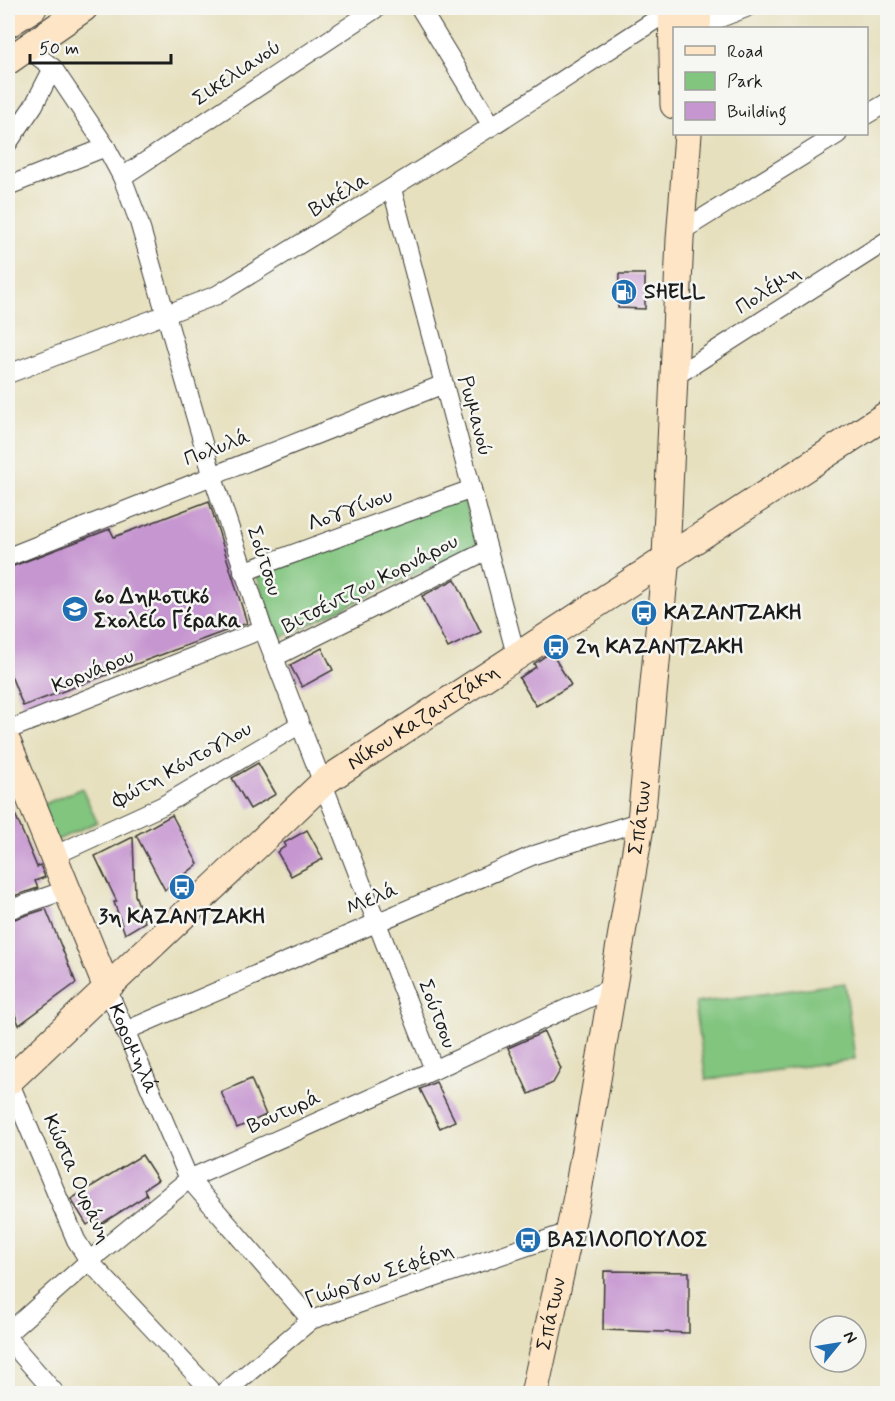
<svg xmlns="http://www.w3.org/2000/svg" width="895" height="1401" font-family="Mynerve,sans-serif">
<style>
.green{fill:#81c57f;stroke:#4e704e;stroke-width:1.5}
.building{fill:#c696d0}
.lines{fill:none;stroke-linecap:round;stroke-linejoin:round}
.street-casing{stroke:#3a3934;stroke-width:20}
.secondary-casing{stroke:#3a3934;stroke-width:29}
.street{stroke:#fff;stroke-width:18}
.secondary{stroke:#fde5c5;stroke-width:27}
.labels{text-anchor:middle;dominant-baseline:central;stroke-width:5;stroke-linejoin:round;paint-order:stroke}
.street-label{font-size:21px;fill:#1c1c1c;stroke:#f6f6f2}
.poi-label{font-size:21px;font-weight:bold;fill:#1c1c1c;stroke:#f6f6f2;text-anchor:start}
</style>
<rect width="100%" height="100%" fill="#f6f6f2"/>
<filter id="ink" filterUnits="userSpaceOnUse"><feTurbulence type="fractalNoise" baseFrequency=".0167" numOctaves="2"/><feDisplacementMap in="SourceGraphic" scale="12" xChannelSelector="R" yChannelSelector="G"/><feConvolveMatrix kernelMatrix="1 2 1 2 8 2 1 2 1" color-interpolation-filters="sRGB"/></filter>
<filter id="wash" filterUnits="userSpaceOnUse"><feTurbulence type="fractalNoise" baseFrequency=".008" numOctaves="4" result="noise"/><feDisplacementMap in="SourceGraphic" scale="24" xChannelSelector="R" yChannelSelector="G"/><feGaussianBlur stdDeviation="1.35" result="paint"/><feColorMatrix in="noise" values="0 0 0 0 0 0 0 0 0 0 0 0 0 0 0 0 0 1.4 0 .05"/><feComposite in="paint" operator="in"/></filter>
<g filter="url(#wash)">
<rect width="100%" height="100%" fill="#e6e0be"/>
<path class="green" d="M 463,498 L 477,544 L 279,639 L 256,574 Z
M 82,788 L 97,822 L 55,841 L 40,806 Z
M 845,983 L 855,1059 L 706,1080 L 695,1003 Z"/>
<g id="blocks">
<path class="building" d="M 619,274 L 645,274 L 645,309 L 618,308 Z
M 209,501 L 247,623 L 23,706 L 8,668 L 8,568 L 110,529 L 114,537 Z
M 455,579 L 481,632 L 448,648 L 422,596 Z
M 322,648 L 333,670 L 302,687 L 290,665 Z
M 551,652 L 571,685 L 536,706 L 519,678 L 536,667 L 534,664 Z
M 258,763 L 276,794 L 250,809 L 232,778 Z
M 8,797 L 37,867 L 40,865 L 45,877 L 35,881 L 38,888 L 8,898 Z
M 172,815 L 198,864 L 165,890 L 136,835 Z
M 307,830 L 323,859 L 291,876 L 277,852 L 286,846 L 284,843 Z
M 133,837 L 135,895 L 145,922 L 125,934 L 114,902 L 117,902 L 95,856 Z
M 46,909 L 76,983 L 19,1025 L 8,996 L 8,921 Z
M 544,1032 L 561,1069 L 553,1083 L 529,1094 L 508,1048 Z
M 251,1079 L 266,1115 L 237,1128 L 221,1092 Z
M 436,1082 L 455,1121 L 440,1128 L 420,1089 Z
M 142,1155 L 158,1180 L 144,1189 L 147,1195 L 101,1224 L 97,1218 L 87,1225 L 71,1199 Z
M 604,1271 L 689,1272 L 689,1333 L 603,1330 Z"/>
</g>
</g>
<g filter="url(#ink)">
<use href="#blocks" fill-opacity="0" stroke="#3a3934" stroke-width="1.5"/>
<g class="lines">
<defs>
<g id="street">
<path d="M 420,8 L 492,126"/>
<path d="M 697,27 L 746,8"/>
<path d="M 27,48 L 53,68 L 106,147 L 122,177 L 139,222 L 212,474 L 263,629 L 434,1070"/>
<path d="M 866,115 L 888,102"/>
<path d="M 8,143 L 34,105 L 53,68"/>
<path d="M 122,177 L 377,8"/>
<path d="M 8,186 L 106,147"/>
<path d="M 392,189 L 516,655"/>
<path d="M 680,232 L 838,134"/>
<path d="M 8,374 L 217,295 L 492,126 L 672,9"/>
<path d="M 674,377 L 888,240"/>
<path d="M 8,557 L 444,384"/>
<path d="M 243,572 L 472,489"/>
<path d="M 273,658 L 488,550"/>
<path d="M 8,730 L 263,629"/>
<path d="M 53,856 L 162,806 L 299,725"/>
<path d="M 8,910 L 66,890"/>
<path id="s1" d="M 107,988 L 189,1179 L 311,1320"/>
<path d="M 125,1031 L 534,855 L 641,821"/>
<path d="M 9,1081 L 76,1240 L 89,1261 L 214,1394"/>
<path d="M 8,1333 L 89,1261 L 189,1179 L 434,1070 L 613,987"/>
<path d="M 8,1339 L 56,1394"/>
<path d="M 223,1394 L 311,1320 L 569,1232"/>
</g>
<g id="secondary">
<path d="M 672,8 L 674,105"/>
<path d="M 8,24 L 33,8"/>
<path d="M 697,28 L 698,8"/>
<path d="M 8,61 L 84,8"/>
<path d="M 8,744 L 107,988"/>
<path id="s2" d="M 8,1082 L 324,782 L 888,414"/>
<path id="s3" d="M 534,1394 L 577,1197 L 641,821 L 666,557 L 680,239 L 688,134"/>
</g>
</defs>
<use href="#street" class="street-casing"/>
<use href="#secondary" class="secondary-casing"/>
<use href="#street" class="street"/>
<use href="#secondary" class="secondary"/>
</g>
</g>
<defs>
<symbol id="fuel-disc" viewBox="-11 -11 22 22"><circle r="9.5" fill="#1f6fb2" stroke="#f6f6f2"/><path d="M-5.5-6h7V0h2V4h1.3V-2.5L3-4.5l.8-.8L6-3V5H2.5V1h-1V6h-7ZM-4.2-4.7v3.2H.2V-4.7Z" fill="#fff"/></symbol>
<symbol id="school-disc" viewBox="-11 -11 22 22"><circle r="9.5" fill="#1f6fb2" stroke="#f6f6f2"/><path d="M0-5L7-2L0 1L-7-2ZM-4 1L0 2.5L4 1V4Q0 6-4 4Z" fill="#fff"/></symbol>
<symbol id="bus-disc" viewBox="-11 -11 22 22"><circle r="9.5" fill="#1f6fb2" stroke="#f6f6f2"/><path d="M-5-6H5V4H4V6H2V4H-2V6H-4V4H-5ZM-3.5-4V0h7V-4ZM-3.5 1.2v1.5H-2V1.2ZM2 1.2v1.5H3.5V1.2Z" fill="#fff"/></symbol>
</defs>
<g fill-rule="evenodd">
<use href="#fuel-disc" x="609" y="277" width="30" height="30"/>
<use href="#school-disc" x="60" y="594" width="30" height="30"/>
<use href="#bus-disc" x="629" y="598" width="30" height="30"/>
<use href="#bus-disc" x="541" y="632" width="30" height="30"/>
<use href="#bus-disc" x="167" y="872" width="30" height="30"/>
<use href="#bus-disc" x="513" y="1225" width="30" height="30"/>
</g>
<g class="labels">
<g class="street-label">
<text transform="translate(237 73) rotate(-34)">Σικελιανού</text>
<text transform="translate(339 195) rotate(-31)">Βικέλα</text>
<text transform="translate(768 290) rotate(-33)">Πολέμη</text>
<text transform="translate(475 416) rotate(75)">Ρωμανού</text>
<text transform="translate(217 448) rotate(-21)">Πολυλά</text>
<text transform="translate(350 510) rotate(-20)">Λογγίνου</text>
<text transform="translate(264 561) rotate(72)">Σούτσου</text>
<text transform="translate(370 584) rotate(-27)">Βιτσέντζου Κορνάρου</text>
<text transform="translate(93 671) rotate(-22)">Κορνάρου</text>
<text stroke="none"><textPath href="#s2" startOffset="554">Νίκου Καζαντζάκη</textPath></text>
<text transform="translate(182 765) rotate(-29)">Φώτη Κόντογλου</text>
<text stroke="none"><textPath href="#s3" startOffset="586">Σπάτων</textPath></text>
<text transform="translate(372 899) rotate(-23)">Μελά</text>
<text transform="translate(437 1014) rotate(69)">Σούτσου</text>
<text stroke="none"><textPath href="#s1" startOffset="66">Κορομηλά</textPath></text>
<text transform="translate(284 1112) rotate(-24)">Βουτυρά</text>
<text transform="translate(77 1179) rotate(66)">Κώστα Ουράνη</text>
<text transform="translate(379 1275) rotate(-20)">Γιώργου Σεφέρη</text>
<text stroke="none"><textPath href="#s3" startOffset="82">Σπάτων</textPath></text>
</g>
<g class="poi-label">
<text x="644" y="292">SHELL</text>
<text x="94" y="597">6ο Δημοτικό<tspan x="94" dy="24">Σχολείο Γέρακα</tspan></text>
<text x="664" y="613">ΚΑΖΑΝΤΖΑΚΗ</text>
<text x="576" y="647">2η ΚΑΖΑΝΤΖΑΚΗ</text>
<text x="182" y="917" text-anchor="middle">3η ΚΑΖΑΝΤΖΑΚΗ</text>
<text x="548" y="1240">ΒΑΣΙΛΟΠΟΥΛΟΣ</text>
</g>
</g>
<rect width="895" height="1401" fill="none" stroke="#f6f6f2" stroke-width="30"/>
<rect x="673" y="27" width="195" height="108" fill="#f6f6f2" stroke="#9f9f9c" stroke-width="1.5"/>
<rect x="685" y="46" width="30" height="9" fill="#fde5c5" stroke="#9f9f9c" stroke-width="1.5"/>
<text x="727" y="57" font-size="18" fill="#1c1c1c">Road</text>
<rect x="685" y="72" width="30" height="18" fill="#81c57f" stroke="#9f9f9c" stroke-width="1.5"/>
<text x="727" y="87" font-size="18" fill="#1c1c1c">Park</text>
<rect x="685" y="102" width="30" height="18" fill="#c696d0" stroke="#9f9f9c" stroke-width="1.5"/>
<text x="727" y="117" font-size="18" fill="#1c1c1c">Building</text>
<g transform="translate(838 1344) rotate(60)"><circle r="28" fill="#f6f6f2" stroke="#9f9f9c" stroke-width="1.5"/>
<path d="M0-4.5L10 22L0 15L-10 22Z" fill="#1f6fb2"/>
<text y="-9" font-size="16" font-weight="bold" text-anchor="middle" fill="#1c1c1c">N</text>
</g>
<path d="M30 54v9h141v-9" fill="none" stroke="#1c1c1c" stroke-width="3"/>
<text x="39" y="54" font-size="18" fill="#1c1c1c" stroke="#f6f6f2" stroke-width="4.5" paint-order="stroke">50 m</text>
</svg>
